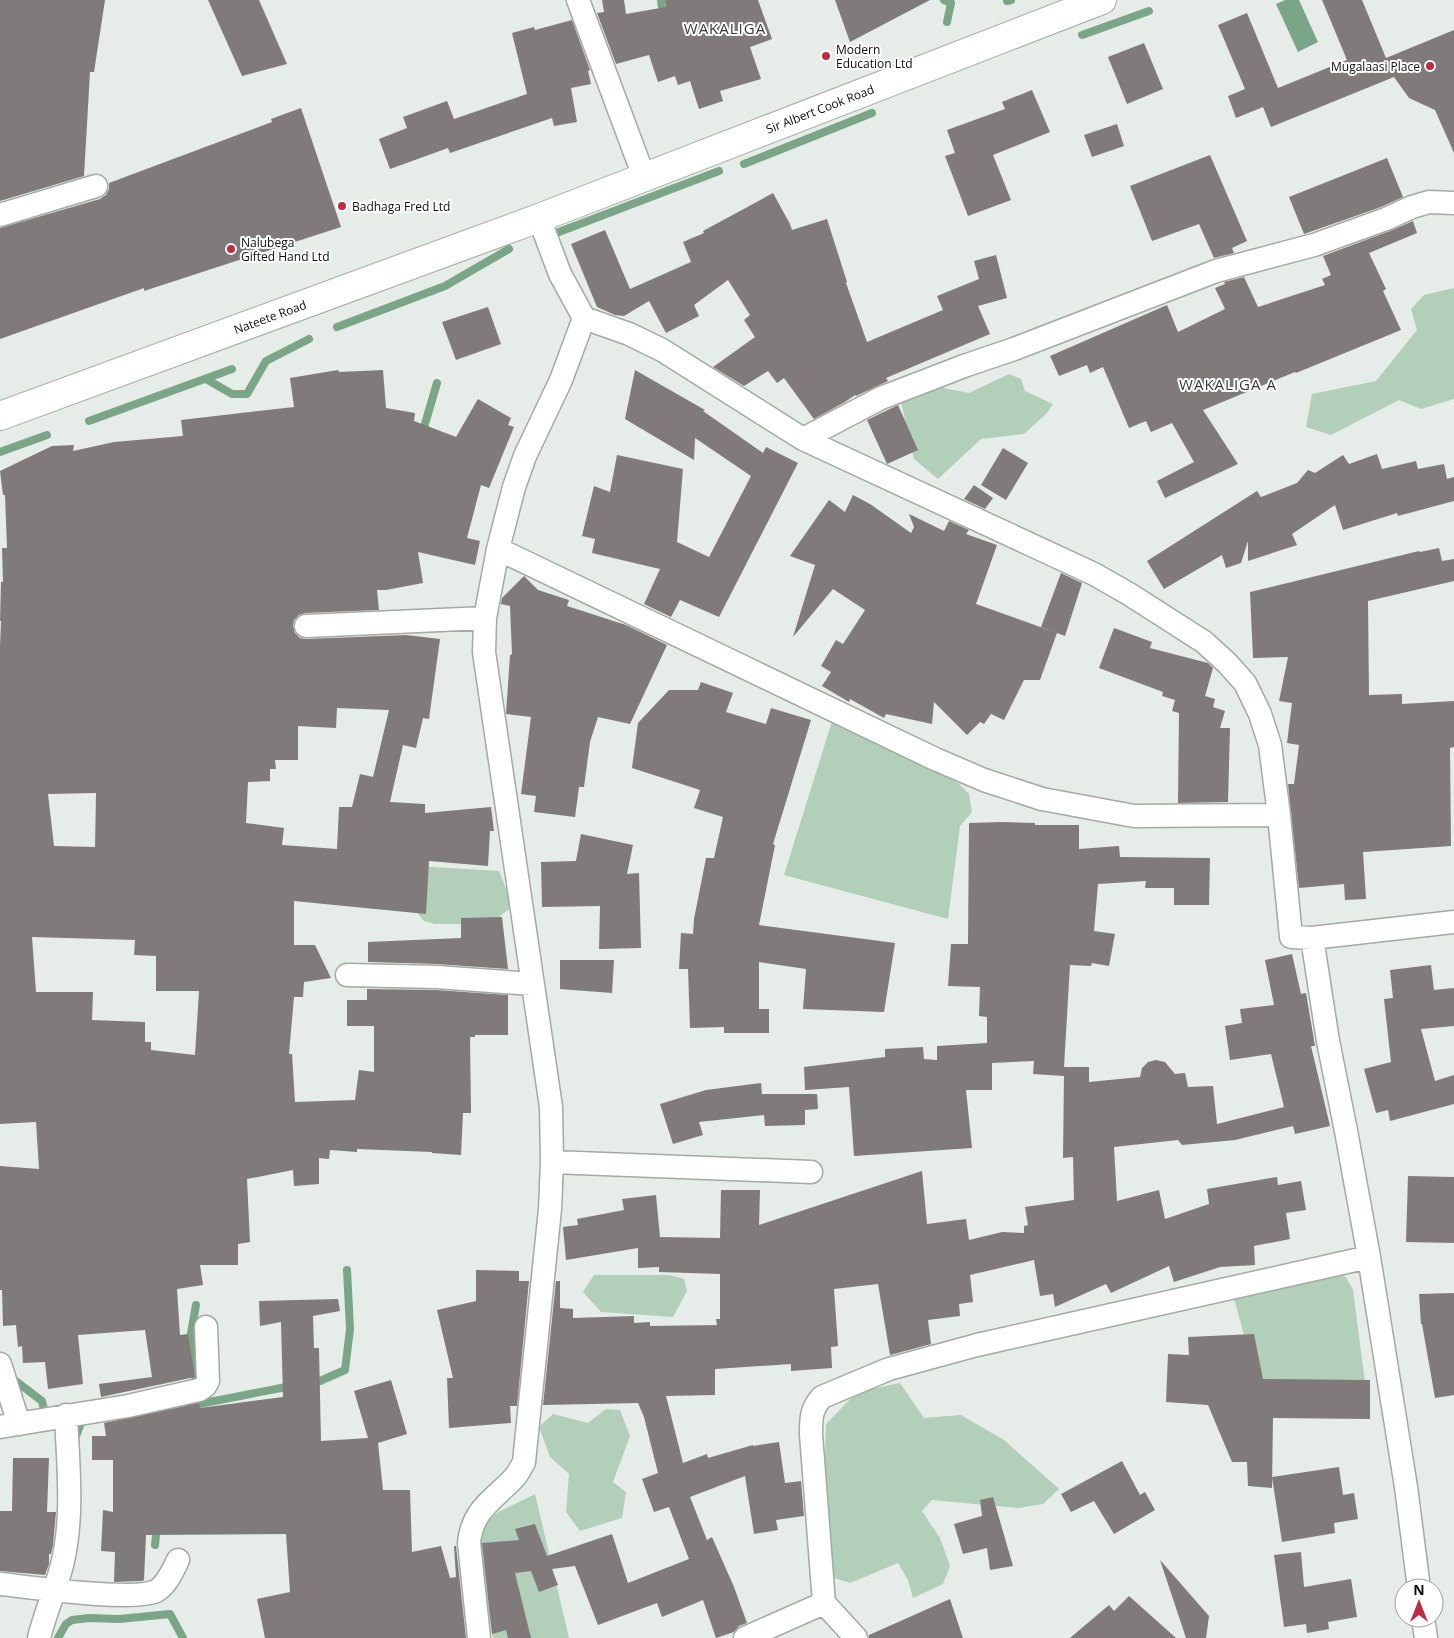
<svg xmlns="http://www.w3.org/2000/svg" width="1454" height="1638" font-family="'Open Sans',sans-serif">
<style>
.green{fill:#b2cfb9}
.water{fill:#7ba587}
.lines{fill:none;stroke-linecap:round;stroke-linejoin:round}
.stream{stroke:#7ba587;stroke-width:8}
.building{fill:#817a7a;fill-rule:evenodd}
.street-casing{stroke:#a3a9a5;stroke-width:25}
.secondary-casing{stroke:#a3a9a5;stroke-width:30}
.street{stroke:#fff;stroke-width:22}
.secondary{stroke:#fff;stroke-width:28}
.poi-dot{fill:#bd2c43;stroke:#fff;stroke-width:2}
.labels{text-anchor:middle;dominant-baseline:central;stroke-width:4;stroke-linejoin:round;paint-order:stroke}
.poi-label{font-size:12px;fill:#0b0d0b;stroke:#fff;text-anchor:start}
.street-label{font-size:12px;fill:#0b0d0b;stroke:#fff}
.quarter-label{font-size:15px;letter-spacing:1px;fill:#363b37;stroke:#fff}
</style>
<rect width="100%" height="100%" fill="#e6ece8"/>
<path class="green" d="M 1454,288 L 1454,399 L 1421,409 L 1399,400 L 1331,435 L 1306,427 L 1312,394 L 1376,381 L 1417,330 L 1411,309 L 1424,295 Z
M 1009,374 L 1021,379 L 1025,391 L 1053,404 L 1047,413 L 1024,434 L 981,439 L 938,479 L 914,459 L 901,402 L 928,385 L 969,393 Z
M 833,718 L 958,783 L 969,794 L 972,812 L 960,826 L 948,919 L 784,875 Z
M 417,866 L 499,871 L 513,906 L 490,924 L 435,924 L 424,921 L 414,909 Z
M 1331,1271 L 1346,1277 L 1353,1290 L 1369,1413 L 1266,1415 L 1233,1295 Z
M 594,1275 L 670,1275 L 684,1279 L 687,1291 L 673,1317 L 601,1312 L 583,1292 Z
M 900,1383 L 924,1418 L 961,1415 L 1004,1440 L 1059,1489 L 1043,1504 L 1019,1508 L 932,1500 L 922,1511 L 940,1538 L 950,1566 L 943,1584 L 913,1598 L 908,1580 L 898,1563 L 850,1583 L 828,1576 L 804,1495 L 825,1459 L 826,1424 L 857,1392 Z
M 606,1409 L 620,1410 L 630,1436 L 613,1482 L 626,1492 L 622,1518 L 580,1531 L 566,1512 L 569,1474 L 550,1457 L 539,1427 L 553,1414 L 588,1423 Z
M 535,1494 L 569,1638 L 493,1638 L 477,1542 L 482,1526 L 498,1512 Z"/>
<path class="water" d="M 1285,0 L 1299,0 L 1318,42 L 1298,52 L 1276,4 Z"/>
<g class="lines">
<path class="stream" d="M 661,0 L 663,16
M 944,0 L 951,3 L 947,22
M 1007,1 L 1011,0
M 1082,35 L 1149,11
M 744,164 L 872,113
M 559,232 L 719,171
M 337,327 L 445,286 L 509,249
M 206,379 L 232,394 L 247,394 L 266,361 L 309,339
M 89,421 L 232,369
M 422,434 L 437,383
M 0,452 L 47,435
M 9,1376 L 42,1401 L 46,1418
M 195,1377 L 191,1333 L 196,1305
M 310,1383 L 320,1381 L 345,1370 L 350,1329 L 347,1270
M 189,1406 L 291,1386
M 143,1413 L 168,1410
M 74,1438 L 75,1439 L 82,1420 L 86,1420
M 155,1545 L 157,1525
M 58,1638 L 66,1624 L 72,1620 L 89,1618 L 119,1619 L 170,1614 L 183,1638"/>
</g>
<path class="building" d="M 0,0 L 105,0 L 94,72 L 90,72 L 84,176 L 0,201 Z
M 208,0 L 259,0 L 287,64 L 242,76 Z
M 602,0 L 624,0 L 626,14 L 666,7 L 665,0 L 758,0 L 772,39 L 750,47 L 761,79 L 720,91 L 723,101 L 699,109 L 690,81 L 678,85 L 675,76 L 658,82 L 649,55 L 616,64 L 597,13 L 604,12 Z
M 835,0 L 930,0 L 850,42 Z
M 1322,0 L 1362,0 L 1386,58 L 1454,30 L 1454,153 L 1435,110 L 1409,98 L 1394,77 L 1271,127 L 1263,107 L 1236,118 L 1228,96 L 1245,89 L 1218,25 L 1247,13 L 1278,88 L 1347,60 Z
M 572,20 L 590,70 L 588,71 L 591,84 L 571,88 L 577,122 L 554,126 L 552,118 L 450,153 L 448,148 L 390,169 L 379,139 L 407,128 L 403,117 L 447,101 L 454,119 L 527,94 L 512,33 L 534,27 L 535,30 Z
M 1144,43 L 1163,89 L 1127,104 L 1108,57 Z
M 1032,90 L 1050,132 L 993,155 L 1011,200 L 968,216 L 945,156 L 955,153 L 947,130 L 1005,109 L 1002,102 Z
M 301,108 L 341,227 L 144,291 L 144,288 L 0,339 L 0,228 L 100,199 L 106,195 L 109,189 L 109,183 L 272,122 L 271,119 Z
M 1117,124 L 1124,146 L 1092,157 L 1084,135 Z
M 1210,155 L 1247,241 L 1232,248 L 1234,253 L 1214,258 L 1199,224 L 1152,241 L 1130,186 Z
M 1387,158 L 1403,197 L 1381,207 L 1304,234 L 1289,197 Z
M 773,193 L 790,224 L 792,230 L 827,219 L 847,282 L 846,283 L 867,342 L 943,310 L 937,296 L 979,279 L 974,261 L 996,255 L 1007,298 L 978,306 L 990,334 L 886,378 L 888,381 L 856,396 L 855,395 L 845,402 L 814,419 L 784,378 L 777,383 L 768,371 L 744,386 L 713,367 L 755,337 L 744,320 L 750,315 L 728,280 L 694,305 L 699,316 L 666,333 L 649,301 L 624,316 L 615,315 L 597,307 L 571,244 L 605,230 L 630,289 L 691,262 L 683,242 L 704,233 L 703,231 Z
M 1413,221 L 1417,233 L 1369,253 L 1386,289 L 1383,291 L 1401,330 L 1296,373 L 1295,372 L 1203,410 L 1238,464 L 1165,498 L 1157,481 L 1194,462 L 1172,423 L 1151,432 L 1146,421 L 1129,428 L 1103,367 L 1090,373 L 1087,365 L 1059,376 L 1050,356 L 1167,305 L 1178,332 L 1225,309 L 1215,288 L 1225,284 L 1224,282 L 1244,277 L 1258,307 L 1325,285 L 1322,279 L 1331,275 L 1323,256 L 1390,231 Z
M 488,307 L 501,344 L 456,360 L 442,322 Z
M 338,370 L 339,372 L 383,370 L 386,408 L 415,413 L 414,421 L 456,437 L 478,399 L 511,418 L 508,425 L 514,427 L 489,488 L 481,485 L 467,538 L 480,541 L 475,565 L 418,552 L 423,583 L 386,590 L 377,590 L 379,610 L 305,613 L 299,615 L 294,620 L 293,626 L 295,633 L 300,638 L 306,639 L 406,635 L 440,639 L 429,719 L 423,718 L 416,748 L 403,745 L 390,802 L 425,804 L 425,813 L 491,807 L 494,831 L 490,831 L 488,866 L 429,861 L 426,914 L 294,901 L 294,945 L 315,945 L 331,978 L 304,982 L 303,997 L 294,997 L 289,1054 L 292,1054 L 295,1102 L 355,1100 L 359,1070 L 374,1072 L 374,1026 L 347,1026 L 347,1000 L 367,1000 L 367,989 L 436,990 L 508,995 L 508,1035 L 475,1035 L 475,1037 L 470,1037 L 471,1113 L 463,1113 L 461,1155 L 432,1153 L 432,1152 L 357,1149 L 357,1152 L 330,1150 L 329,1159 L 319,1158 L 319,1184 L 294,1186 L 293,1170 L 247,1179 L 250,1242 L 238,1244 L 238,1265 L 200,1265 L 203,1285 L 177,1289 L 180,1335 L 188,1334 L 195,1377 L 101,1397 L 99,1384 L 152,1377 L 145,1330 L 78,1335 L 83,1384 L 48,1389 L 45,1362 L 23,1363 L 22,1346 L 18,1347 L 16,1325 L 3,1326 L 2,1290 L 0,1290 L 0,1166 L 39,1169 L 36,1122 L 0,1124 L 0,646 L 1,621 L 0,621 L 1,582 L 3,582 L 2,548 L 7,548 L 5,495 L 3,495 L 0,471 L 52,446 L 74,445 L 73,451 L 114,442 L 183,436 L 181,420 L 294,407 L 290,378 ZM 337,708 L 389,710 L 373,777 L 360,774 L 352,807 L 339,807 L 337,849 L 282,845 L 284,828 L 246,823 L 248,782 L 270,781 L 270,769 L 276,769 L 275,760 L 298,760 L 298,726 L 336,728 ZM 96,793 L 95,847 L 54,846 L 48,794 ZM 32,937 L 135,940 L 134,955 L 156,956 L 156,991 L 199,991 L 195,1055 L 151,1050 L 151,1042 L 145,1042 L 145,1022 L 92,1020 L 93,992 L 36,992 Z
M 635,370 L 705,410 L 703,411 L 763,453 L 766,447 L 798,463 L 719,617 L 680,600 L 671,617 L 644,604 L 660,569 L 592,553 L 595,539 L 582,536 L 594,486 L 610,492 L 617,455 L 683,469 L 677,542 L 709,557 L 751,476 L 695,438 L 694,460 L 625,419 Z
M 898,405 L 918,450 L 887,464 L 867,420 Z
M 1003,448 L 1028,463 L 1006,500 L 981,485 Z
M 1377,454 L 1382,469 L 1416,461 L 1418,469 L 1444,464 L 1447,479 L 1454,477 L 1454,501 L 1398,516 L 1397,513 L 1343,530 L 1335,505 L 1292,534 L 1297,545 L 1248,561 L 1248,541 L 1241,563 L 1226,568 L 1222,555 L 1164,589 L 1147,561 L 1257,491 L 1261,497 L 1297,483 L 1308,470 L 1315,473 L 1343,455 L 1349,464 Z
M 974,485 L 993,498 L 985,509 L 964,499 Z
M 853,495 L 870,504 L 911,533 L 914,527 L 909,514 L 944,531 L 949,521 L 969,530 L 966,534 L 997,545 L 976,604 L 1057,633 L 1040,680 L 1024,680 L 1004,720 L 991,714 L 984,724 L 980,722 L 967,735 L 934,702 L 932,724 L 886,714 L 884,718 L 850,699 L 849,702 L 822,686 L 831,672 L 821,666 L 836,640 L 843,644 L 865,610 L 833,589 L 793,637 L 815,565 L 790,556 L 829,500 L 845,512 Z
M 1439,548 L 1442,561 L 1454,559 L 1454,581 L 1368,601 L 1369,695 L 1402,694 L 1402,704 L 1454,701 L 1454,747 L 1450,748 L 1451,846 L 1363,852 L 1366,899 L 1345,900 L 1344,884 L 1299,888 L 1288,784 L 1294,784 L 1299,745 L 1287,743 L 1292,703 L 1279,701 L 1288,657 L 1253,658 L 1250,592 L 1419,551 L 1420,552 Z
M 1061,573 L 1082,583 L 1065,636 L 1041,627 Z
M 524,576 L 538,590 L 569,600 L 567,606 L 626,625 L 667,645 L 630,724 L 598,717 L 590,742 L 584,787 L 579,787 L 575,817 L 534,812 L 536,796 L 521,794 L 531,717 L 506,714 L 510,655 L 512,654 L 510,606 L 501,604 L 502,598 Z
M 1114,628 L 1152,642 L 1150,648 L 1208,663 L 1213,668 L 1205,696 L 1215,699 L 1213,707 L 1225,711 L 1220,728 L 1230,728 L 1228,802 L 1178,803 L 1179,713 L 1172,711 L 1175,700 L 1162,696 L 1163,692 L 1099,668 Z
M 701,682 L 733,693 L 726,712 L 766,724 L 771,708 L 811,720 L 773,844 L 775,845 L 759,925 L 895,943 L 884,1012 L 803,1009 L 806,969 L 759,962 L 759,1009 L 769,1009 L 769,1033 L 724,1033 L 724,1027 L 690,1028 L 688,969 L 679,969 L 681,933 L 693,934 L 694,919 L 706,858 L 714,858 L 723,817 L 694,808 L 700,790 L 632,768 L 638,723 L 669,690 L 698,690 Z
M 1002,822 L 1035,823 L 1035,825 L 1079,825 L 1079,849 L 1119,846 L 1120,857 L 1210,858 L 1209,905 L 1174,905 L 1174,888 L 1145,888 L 1146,881 L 1098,884 L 1094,931 L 1115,934 L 1109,966 L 1092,963 L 1091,966 L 1070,965 L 1064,1067 L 1089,1067 L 1089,1082 L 1140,1077 L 1142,1068 L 1148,1062 L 1156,1060 L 1165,1062 L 1175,1074 L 1185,1073 L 1188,1087 L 1213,1086 L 1217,1124 L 1284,1107 L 1271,1054 L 1230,1060 L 1225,1026 L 1242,1023 L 1240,1009 L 1274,1005 L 1265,960 L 1292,954 L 1301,994 L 1306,993 L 1315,1046 L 1311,1046 L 1330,1126 L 1295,1134 L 1293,1126 L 1235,1140 L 1182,1145 L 1178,1140 L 1114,1147 L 1117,1201 L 1159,1190 L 1165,1219 L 1209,1204 L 1207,1189 L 1277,1177 L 1278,1185 L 1301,1181 L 1306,1210 L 1286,1213 L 1290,1239 L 1254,1246 L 1255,1265 L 1220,1267 L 1174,1282 L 1169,1266 L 1111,1293 L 1106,1284 L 1055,1307 L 1053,1294 L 1040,1296 L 1034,1260 L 970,1275 L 973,1302 L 959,1304 L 960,1316 L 928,1320 L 931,1344 L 890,1355 L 878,1284 L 834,1289 L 838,1346 L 831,1347 L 832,1368 L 791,1371 L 791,1364 L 715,1369 L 715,1395 L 666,1396 L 683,1463 L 707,1454 L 708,1458 L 753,1445 L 753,1446 L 779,1442 L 785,1483 L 801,1481 L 804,1516 L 776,1520 L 778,1530 L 754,1534 L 745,1476 L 690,1497 L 707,1540 L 712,1537 L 734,1587 L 747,1623 L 739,1626 L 734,1632 L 716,1638 L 703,1600 L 662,1617 L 657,1603 L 598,1625 L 575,1566 L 552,1569 L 558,1585 L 539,1592 L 531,1571 L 515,1573 L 531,1638 L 508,1638 L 506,1630 L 492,1634 L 482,1543 L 519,1540 L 515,1529 L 535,1524 L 547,1556 L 612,1534 L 628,1583 L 689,1559 L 669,1507 L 654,1512 L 642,1479 L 658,1473 L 644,1417 L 638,1403 L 543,1405 L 556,1281 L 560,1281 L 560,1308 L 573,1309 L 573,1318 L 634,1316 L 634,1323 L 650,1322 L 650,1326 L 717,1325 L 716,1319 L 720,1319 L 720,1274 L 659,1272 L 659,1267 L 638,1268 L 638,1248 L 566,1260 L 563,1227 L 578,1225 L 577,1219 L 624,1210 L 622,1199 L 656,1195 L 660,1237 L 720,1238 L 721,1190 L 760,1190 L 759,1225 L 922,1171 L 927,1224 L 966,1219 L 969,1240 L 1002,1232 L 1024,1233 L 1024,1226 L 1028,1225 L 1025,1207 L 1074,1200 L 1073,1157 L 1063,1158 L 1064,1074 L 1064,1076 L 1033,1074 L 1034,1061 L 992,1063 L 992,1090 L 966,1090 L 972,1148 L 854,1156 L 849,1087 L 805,1090 L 804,1067 L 885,1057 L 885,1049 L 923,1047 L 924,1059 L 937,1060 L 937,1046 L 987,1043 L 987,1017 L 979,1016 L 980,987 L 948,986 L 951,944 L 968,944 L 969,823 Z
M 581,834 L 633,845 L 627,874 L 639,873 L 641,948 L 599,949 L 600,906 L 542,907 L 541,862 L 576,861 Z
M 502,917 L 508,969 L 437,964 L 368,962 L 368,942 L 461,938 L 461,918 Z
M 560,960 L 614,960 L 612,993 L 560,989 Z
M 1431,965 L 1434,990 L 1454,988 L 1454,1026 L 1421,1029 L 1435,1081 L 1454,1075 L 1454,1104 L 1390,1121 L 1388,1110 L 1376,1113 L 1364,1069 L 1391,1062 L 1384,999 L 1393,998 L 1390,970 Z
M 761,1083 L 762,1094 L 817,1094 L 818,1109 L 805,1110 L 805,1125 L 765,1126 L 764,1115 L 699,1122 L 703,1135 L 673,1144 L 660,1104 L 706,1090 Z
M 1408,1176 L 1454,1177 L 1454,1243 L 1406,1242 Z
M 476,1270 L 519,1271 L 519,1281 L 529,1281 L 517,1406 L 510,1406 L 511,1423 L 449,1428 L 447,1378 L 453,1378 L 437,1310 L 476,1301 Z
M 1454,1293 L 1454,1395 L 1435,1398 L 1422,1324 L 1421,1324 L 1419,1294 Z
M 338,1299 L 340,1311 L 313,1316 L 314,1348 L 319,1348 L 321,1441 L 368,1438 L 354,1391 L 391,1380 L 407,1434 L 378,1443 L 383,1490 L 410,1490 L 412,1552 L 441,1546 L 450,1578 L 456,1577 L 454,1546 L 456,1546 L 466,1638 L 265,1638 L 257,1599 L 290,1592 L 286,1534 L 146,1535 L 144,1580 L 142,1581 L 114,1582 L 115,1552 L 101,1551 L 103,1510 L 113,1512 L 113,1460 L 92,1460 L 92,1436 L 106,1436 L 104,1423 L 199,1403 L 200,1408 L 283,1397 L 281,1322 L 260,1326 L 259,1301 Z
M 1254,1334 L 1263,1379 L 1370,1380 L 1370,1419 L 1273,1418 L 1272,1488 L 1248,1486 L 1247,1462 L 1232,1462 L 1208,1405 L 1166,1402 L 1168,1354 L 1189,1355 L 1188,1337 Z
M 13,1458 L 49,1458 L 47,1512 L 56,1512 L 53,1545 L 51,1554 L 49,1554 L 49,1564 L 45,1575 L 0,1571 L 0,1511 L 12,1511 Z
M 1122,1461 L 1140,1495 L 1145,1492 L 1155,1510 L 1114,1534 L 1094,1501 L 1071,1512 L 1061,1494 Z
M 1339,1467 L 1343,1495 L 1354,1493 L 1358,1519 L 1334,1523 L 1335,1533 L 1282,1542 L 1272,1477 Z
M 993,1497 L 1013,1566 L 990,1570 L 987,1548 L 963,1554 L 954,1524 L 982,1516 L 980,1500 Z
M 1301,1552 L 1304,1587 L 1351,1579 L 1357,1617 L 1328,1622 L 1329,1629 L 1307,1633 L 1306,1624 L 1284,1627 L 1274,1555 Z
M 1160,1560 L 1209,1616 L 1206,1638 L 1186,1638 Z
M 1129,1596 L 1176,1638 L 1070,1638 L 1109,1605 L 1114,1611 Z
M 950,1599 L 963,1638 L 869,1638 L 869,1635 Z"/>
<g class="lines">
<defs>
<path id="street" d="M 578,0 L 644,177
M 0,215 L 96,186
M 539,218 L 560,274 L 584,318 L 629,334 L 662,350 L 803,439 L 1094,574 L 1129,594 L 1204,642 L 1227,663 L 1245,683 L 1260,714 L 1270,745 L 1279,815 L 1291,937 L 1312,938 L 1454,922
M 803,439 L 881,398 L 964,366 L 1014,349 L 1216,271 L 1314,245 L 1386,219 L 1412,207 L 1429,202 L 1454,203
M 498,549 L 935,759 L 984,780 L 1042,799 L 1134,816 L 1279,815
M 306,626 L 485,618
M 1312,938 L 1328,1041 L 1346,1131 L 1369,1257 L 1406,1487 L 1419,1588
M 347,975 L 437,977 L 532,984
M 552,1162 L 811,1172
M 0,1364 L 19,1424
M 0,1427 L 128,1406 L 199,1390 L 205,1386 L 208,1381 L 206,1327
M 0,1584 C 30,1587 133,1602 156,1591 C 167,1585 173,1570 178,1560
M 824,1603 L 856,1638
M 1423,1618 L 1426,1638
M 39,1638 C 45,1613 56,1589 62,1565 C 74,1517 68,1464 66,1415
M 479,1638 L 469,1543 C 472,1510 493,1500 513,1479 C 518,1474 521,1468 524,1462 L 550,1209 L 552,1162 L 551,1107 L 484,652 L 485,618 L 498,549 L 514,487 L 525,456 L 561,380 L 584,318
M 745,1638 L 824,1603 L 811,1434 C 811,1418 811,1409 822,1397 L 889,1369 L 977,1345 L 1369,1257"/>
<path id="secondary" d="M 0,416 L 539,218 L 1102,0"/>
</defs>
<use href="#street" class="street-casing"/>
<use href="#secondary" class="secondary-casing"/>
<use href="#street" class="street"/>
<use href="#secondary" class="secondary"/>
</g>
<g class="poi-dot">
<circle cx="826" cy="56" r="5"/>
<circle cx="1430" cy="66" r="5"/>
<circle cx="342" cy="206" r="5"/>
<circle cx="231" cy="249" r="5"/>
</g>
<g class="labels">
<g class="poi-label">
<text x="836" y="49">Modern<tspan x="836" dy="14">Education Ltd</tspan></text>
<text x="1420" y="66" text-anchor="end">Mugalaasi Place</text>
<text x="352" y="206">Badhaga Fred Ltd</text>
<text x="241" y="242">Nalubega<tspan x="241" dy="14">Gifted Hand Ltd</tspan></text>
</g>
<g class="street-label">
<text transform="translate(820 109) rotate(-21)">Sir Albert Cook Road</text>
<text transform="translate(270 317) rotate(-20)">Nateete Road</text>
</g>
<g class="quarter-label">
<text x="725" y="28">WAKALIGA</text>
<text x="1228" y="384">WAKALIGA A</text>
</g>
</g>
<g transform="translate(1419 1603)"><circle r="24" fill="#ffffff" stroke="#9d9e9d"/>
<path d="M0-4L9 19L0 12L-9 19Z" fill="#bd2c43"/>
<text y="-8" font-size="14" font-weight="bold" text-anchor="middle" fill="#0b0d0b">N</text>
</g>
</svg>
